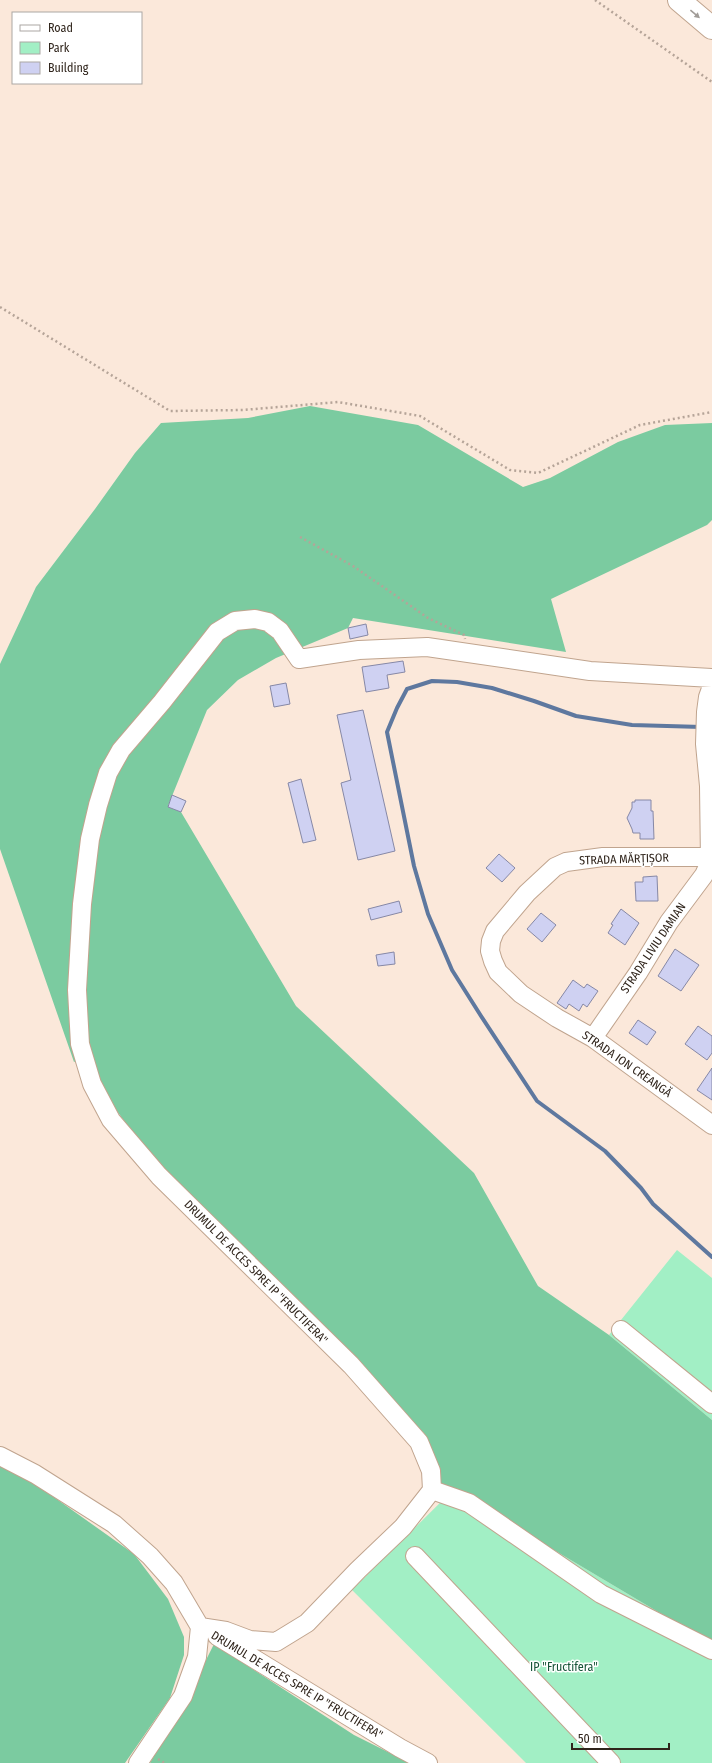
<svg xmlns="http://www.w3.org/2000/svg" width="712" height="1763" font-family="'Fira Sans Condensed',sans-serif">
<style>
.green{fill:#a2efc5}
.forest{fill:#7bcba0}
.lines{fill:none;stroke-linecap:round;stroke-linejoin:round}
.stream{stroke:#5e789f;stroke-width:4}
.building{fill:#cfd1f2;stroke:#8688a6}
.minor-casing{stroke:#c0a48e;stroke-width:20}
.major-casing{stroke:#c0a48e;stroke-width:24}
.path{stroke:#b5a498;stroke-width:2.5;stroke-dasharray:2 3;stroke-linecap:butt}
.minor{stroke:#fff;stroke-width:18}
.major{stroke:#fff;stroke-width:22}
.oneway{fill:#a19c98}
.labels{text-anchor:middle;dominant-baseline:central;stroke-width:3;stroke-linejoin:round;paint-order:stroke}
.street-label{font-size:12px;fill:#2f241b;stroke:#fff}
.park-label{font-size:12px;fill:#155337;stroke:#fff}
</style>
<rect width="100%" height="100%" fill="#fbe8da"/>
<path class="green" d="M 677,1250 L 712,1278 L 712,1420 L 609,1335 Z
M 453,1490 L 712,1644 L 712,1763 L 526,1763 L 352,1590 Z"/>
<path class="forest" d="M 310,406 L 418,425 L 523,487 L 550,478 L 618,442 L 665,425 L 712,423 L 712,520 L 707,525 L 551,599 L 566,652 L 353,618 L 348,628 L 276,658 L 238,680 L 207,710 L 168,806 L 181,812 L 296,1006 L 474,1173 L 538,1286 L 609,1335 L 712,1420 L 712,1644 L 453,1490 L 443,1489 L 439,1482 L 424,1433 L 219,1226 L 141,1144 L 114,1107 L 88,1055 L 74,1062 L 0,849 L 0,664 L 36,587 L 95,509 L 135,453 L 161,423 L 248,418 Z
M 0,1466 L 34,1483 L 134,1554 L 168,1599 L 184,1637 L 184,1655 L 170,1698 L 125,1763 L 0,1763 Z
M 214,1644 L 354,1735 L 410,1763 L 150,1763 L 184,1704 Z"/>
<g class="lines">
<path class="stream" d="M 702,727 L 632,725 L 576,716 L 534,701 L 492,688 L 457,682 L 432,681 L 407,689 L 397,708 L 387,732 L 414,866 L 428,914 L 452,970 L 481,1016 L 537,1101 L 605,1151 L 641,1188 L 653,1204 L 712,1257"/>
</g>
<path class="building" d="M 366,624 L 368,635 L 350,639 L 348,628 Z
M 403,661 L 405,672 L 387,675 L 389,688 L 366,692 L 362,667 Z
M 286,683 L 290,704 L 274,707 L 270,686 Z
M 363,710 L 395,851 L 358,860 L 341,783 L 351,780 L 337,715 Z
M 301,779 L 316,840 L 303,843 L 288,783 Z
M 172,795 L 186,801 L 181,812 L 168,807 Z
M 635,800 L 651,800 L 651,811 L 653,811 L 654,839 L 640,839 L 640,833 L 633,833 L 632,829 L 627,818 L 632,808 L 632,802 L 635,802 Z
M 499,854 L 515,868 L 502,882 L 486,868 Z
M 657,876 L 658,901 L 636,901 L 635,882 L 643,882 L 643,877 Z
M 399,901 L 402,912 L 371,920 L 368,909 Z
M 621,909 L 639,923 L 625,945 L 608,933 L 613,925 L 611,924 Z
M 541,913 L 556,925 L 542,942 L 527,929 Z
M 675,949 L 699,965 L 681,991 L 658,976 Z
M 394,952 L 395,964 L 378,966 L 376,955 Z
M 573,980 L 584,988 L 587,984 L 598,991 L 587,1007 L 583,1004 L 579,1011 L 569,1004 L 566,1009 L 557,1003 Z
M 638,1020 L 656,1032 L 647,1045 L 629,1033 Z
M 698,1026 L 712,1036 L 712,1053 L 707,1060 L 685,1044 Z
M 712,1068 L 712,1100 L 697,1090 Z"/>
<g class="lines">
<defs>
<path id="minor" d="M 712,857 L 603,857 L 566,862 L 555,867 L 527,893 L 495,931 L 491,941 L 490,951 L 493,961 L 498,972 L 521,994 L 557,1018 L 593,1038 L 712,1125
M 593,1038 L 638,973 L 669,922 L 704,875 L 710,862 L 709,786 L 705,744 L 706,712 L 708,697 L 712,686
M 621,1330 L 712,1404
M 0,1456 L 35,1474 L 114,1524 L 150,1556 L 174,1583 L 200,1627 L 197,1657 L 183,1696 L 138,1763
M 432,1490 L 469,1503 L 601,1594 L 712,1650
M 415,1556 L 611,1763
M 200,1627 L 226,1631 L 250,1640 L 276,1642 L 307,1623 L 358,1570 L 403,1527 L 432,1490 L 431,1471 L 419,1442 L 351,1365 L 159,1176 L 111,1120 L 92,1084 L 80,1044 L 77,990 L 82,904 L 90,839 L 98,805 L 108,773 L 121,750 L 162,702 L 217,632 L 235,621 L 255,619 L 268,622 L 280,631 L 299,659 L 359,650 L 427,647 L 590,671 L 712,678
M 217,1636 L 400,1748 L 428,1763"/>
<path id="major" d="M 679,0 L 712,28"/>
</defs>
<use href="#minor" class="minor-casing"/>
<use href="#major" class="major-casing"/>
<path class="path" d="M 595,0 L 712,82
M 0,307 L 170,411 L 243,410 L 338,402 L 420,416 L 510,470 L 538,473 L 640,425 L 712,412
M 300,537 L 353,566 L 428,618 L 464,635 L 465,639
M 158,1759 L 165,1763"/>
<use href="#minor" class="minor"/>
<use href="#major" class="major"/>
</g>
<defs><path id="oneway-solid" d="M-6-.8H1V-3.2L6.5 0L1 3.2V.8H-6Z"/></defs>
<use class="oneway" href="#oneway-solid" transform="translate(695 14) rotate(40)"/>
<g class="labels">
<g class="street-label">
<text transform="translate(624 859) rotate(-2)">STRADA MĂRȚIȘOR</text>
<text transform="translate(653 948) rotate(-56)">STRADA LIVIU DAMIAN</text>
<text transform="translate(627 1064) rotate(35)">STRADA ION CREANGĂ</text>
<text transform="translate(256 1272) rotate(45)">DRUMUL DE ACCES SPRE IP "FRUCTIFERA"</text>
<text transform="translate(297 1685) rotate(31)">DRUMUL DE ACCES SPRE IP "FRUCTIFERA"</text>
</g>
<g class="park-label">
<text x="564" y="1667">IP "Fructifera"</text>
</g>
</g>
<rect x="12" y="12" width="130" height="72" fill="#ffffff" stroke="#aca7a4"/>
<rect x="20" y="25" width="20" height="6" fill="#ffffff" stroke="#aca7a4"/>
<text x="48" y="32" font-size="12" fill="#2f241b">Road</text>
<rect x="20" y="42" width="20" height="12" fill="#a2efc5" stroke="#aca7a4"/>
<text x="48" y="52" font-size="12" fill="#2f241b">Park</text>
<rect x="20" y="62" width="20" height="12" fill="#cfd1f2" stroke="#aca7a4"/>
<text x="48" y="72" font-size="12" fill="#2f241b">Building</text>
<path d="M572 1743v6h97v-6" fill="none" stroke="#2f241b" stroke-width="2"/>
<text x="578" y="1743" font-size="12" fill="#2f241b" stroke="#ffffff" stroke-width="3" paint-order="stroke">50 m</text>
</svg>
